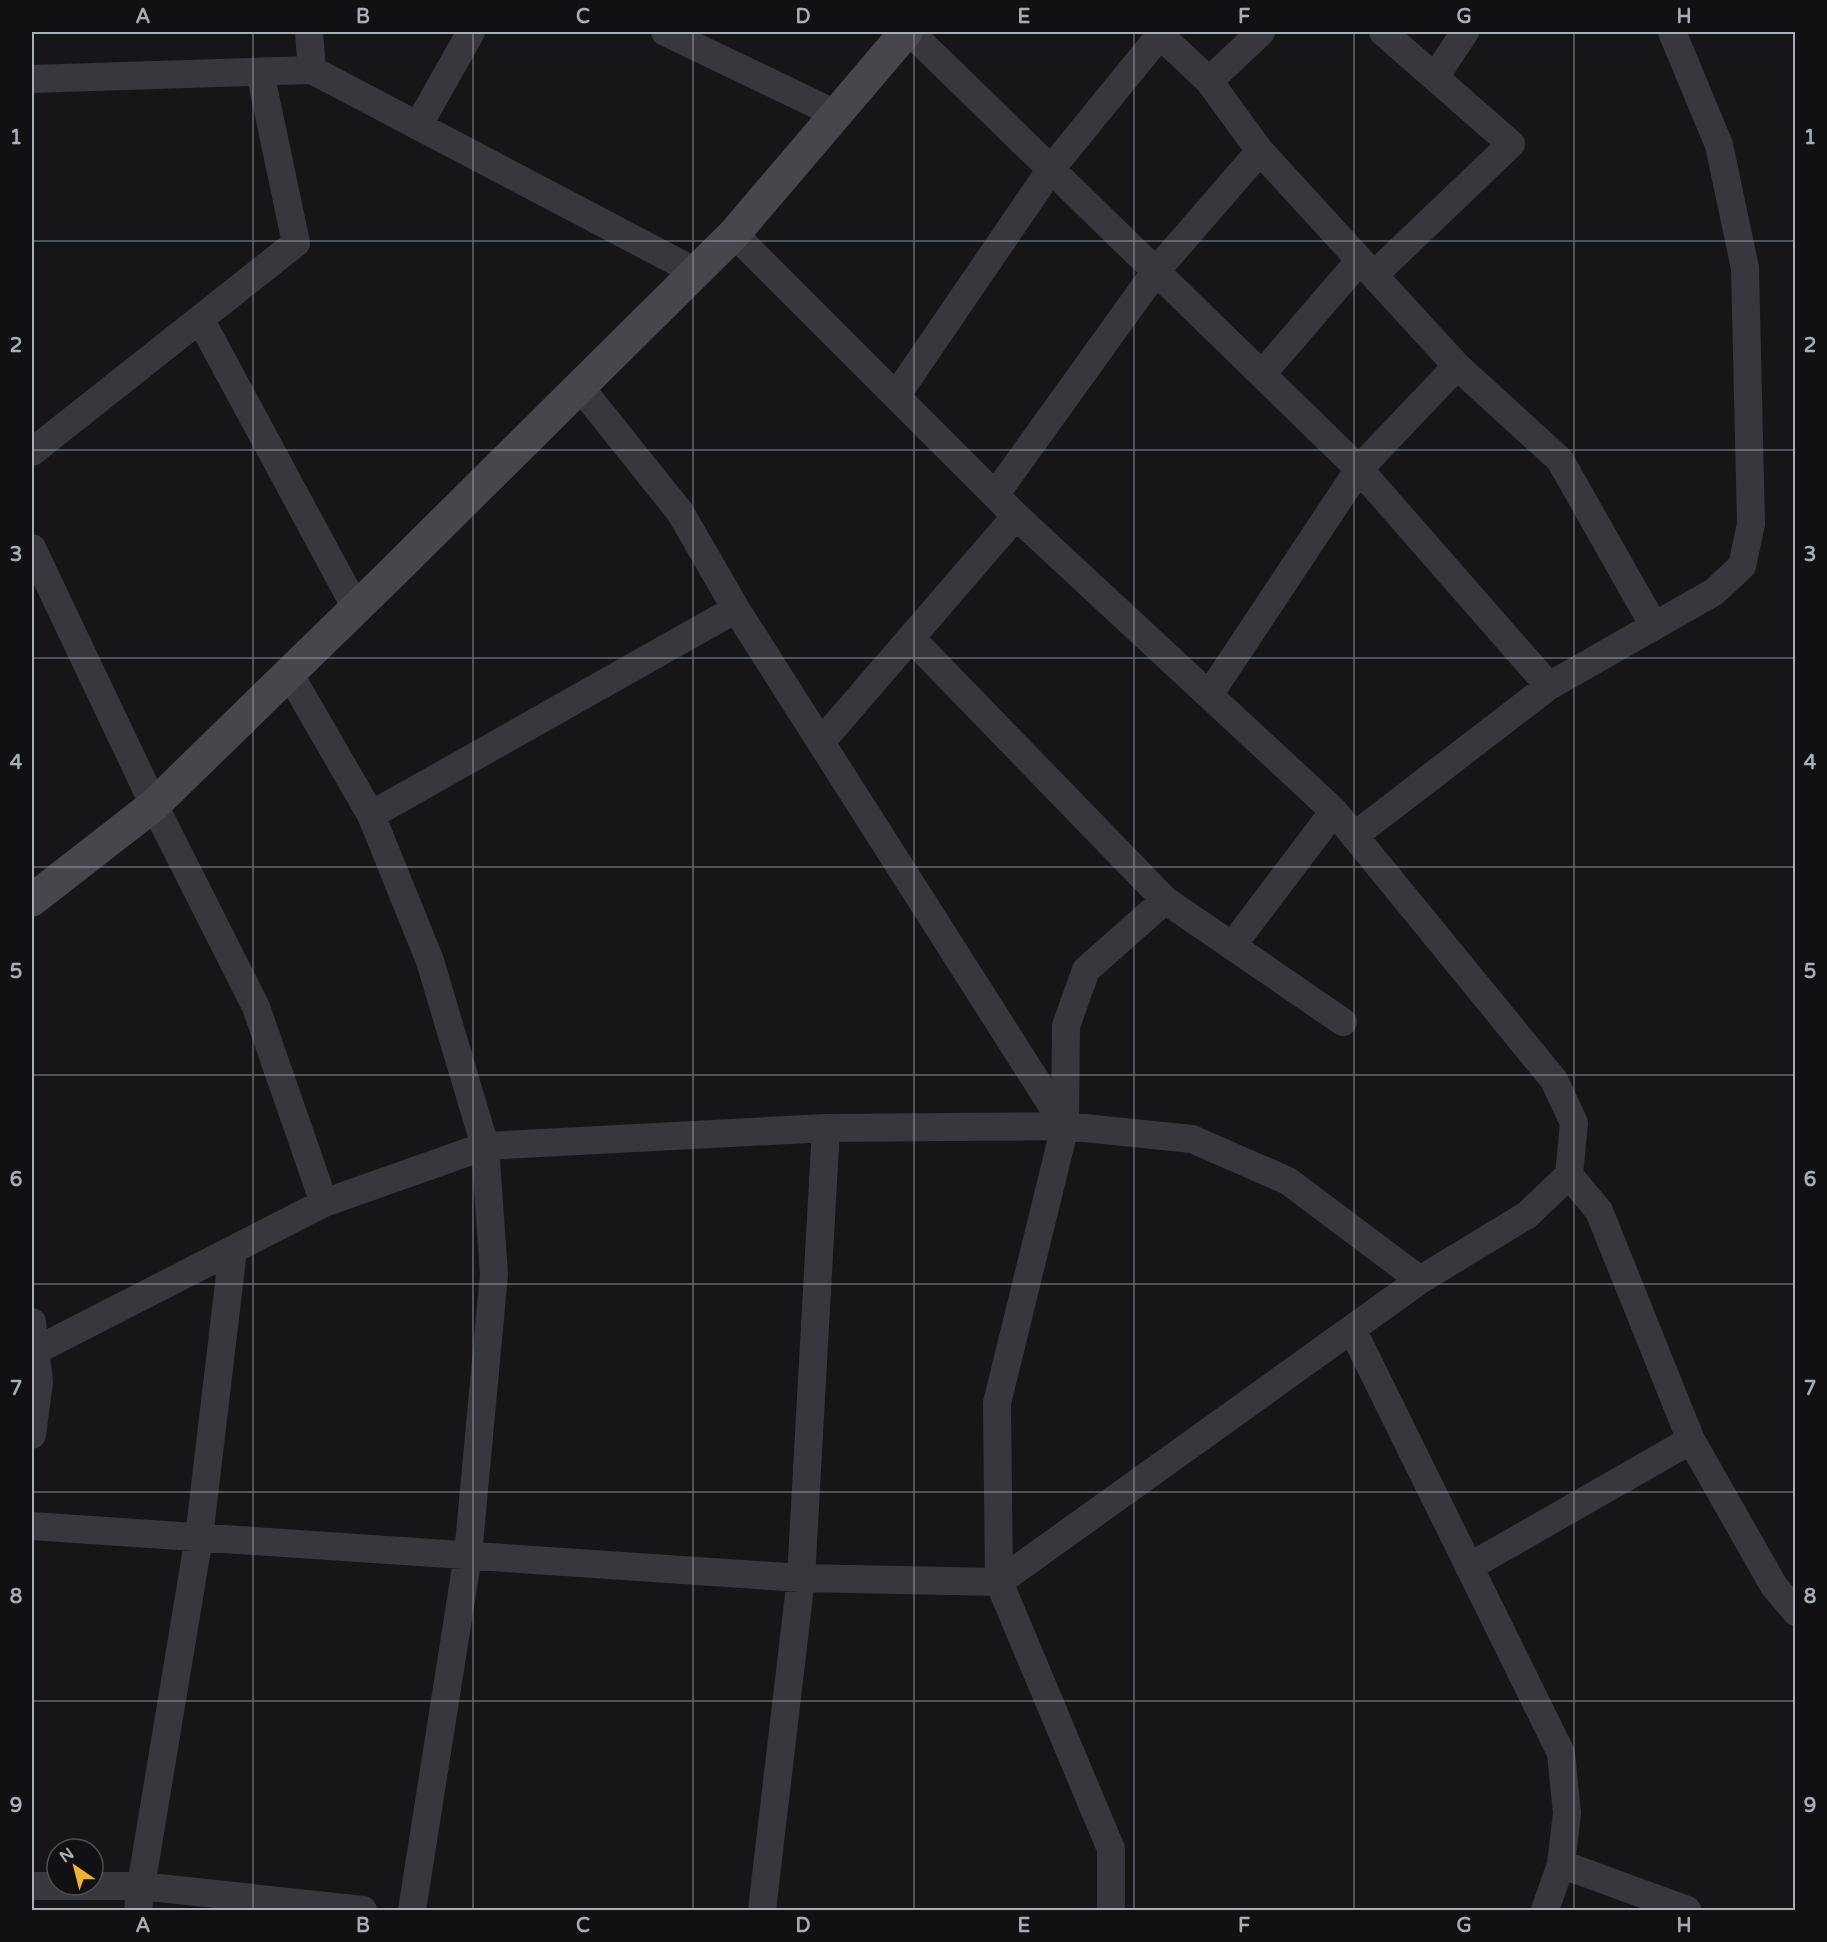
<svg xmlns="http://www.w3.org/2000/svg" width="1827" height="1942" font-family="'Varela Round',sans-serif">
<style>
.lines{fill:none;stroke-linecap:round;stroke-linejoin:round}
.street{stroke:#37383d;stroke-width:28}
.secondary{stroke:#45474d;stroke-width:33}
.grid{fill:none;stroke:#a8adb8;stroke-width:1.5;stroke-opacity:0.55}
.neatline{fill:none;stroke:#a8adb8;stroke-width:2}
.grid-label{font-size:20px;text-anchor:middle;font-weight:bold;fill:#a8adb8}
</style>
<rect width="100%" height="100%" fill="#161618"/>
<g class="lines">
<path class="street" d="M 309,32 L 312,70
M 665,32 L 836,114
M 910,32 L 1359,469 L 1549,686
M 1157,32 L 1209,81 L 1260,151 L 1457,366 L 1560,460 L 1654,626
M 1435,77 L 1465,32
M 32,79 L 312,70 L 696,272
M 1209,81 L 1261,32
M 418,126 L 471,32
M 1374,275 L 1511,144 L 1383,32
M 200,319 L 356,608
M 1262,374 L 1360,260
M 580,387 L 680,512 L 736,609 L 1065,1126
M 896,396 L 1051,169 L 1160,35
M 32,452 L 296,243 L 260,72
M 995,495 L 1156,271 L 1260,151
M 32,548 L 154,805 L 256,1007 L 324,1203
M 911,638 L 1165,900 L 1343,1022
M 289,673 L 371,815 L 430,961 L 485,1146 L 494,1274 L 468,1555 L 412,1910
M 1209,695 L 1359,469 L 1457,366
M 821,742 L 1016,516
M 371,815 L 736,609
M 1354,836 L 1549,686 L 1714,592 L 1742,566 L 1751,524 L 1745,268 L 1719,145 L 1672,32
M 1232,946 L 1334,811
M 1569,1175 L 1599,1211 L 1691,1440 L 1774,1586 L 1796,1612
M 32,1322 L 39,1382 L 32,1435
M 1352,1329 L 1561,1753 L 1567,1813 L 1561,1864 L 1545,1910
M 35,1351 L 324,1203 L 485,1146 L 826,1128 L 1065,1126 L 1192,1139 L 1288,1181 L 1420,1280
M 32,1526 L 801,1578 L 999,1582 L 1420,1280 L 1527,1215 L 1569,1175 L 1574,1123 L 1554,1080 L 1334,811 L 1016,516 L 734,234
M 1469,1567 L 1691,1440
M 1561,1864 L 1687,1910
M 32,1886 L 141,1886 L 363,1910
M 138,1910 L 141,1886 L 199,1537 L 233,1250
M 762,1910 L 801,1578 L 826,1128
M 1111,1910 L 1111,1849 L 999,1582 L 997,1403 L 1065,1126 L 1066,1026 L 1086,970 L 1165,900"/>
<path class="secondary" d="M 32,900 L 154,805 L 390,575 L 734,234 L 906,32"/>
</g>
<path class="grid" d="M 253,32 L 253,1910M 473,32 L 473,1910M 693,32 L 693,1910M 914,32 L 914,1910M 1134,32 L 1134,1910M 1354,32 L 1354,1910M 1574,32 L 1574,1910M 32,241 L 1796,241M 32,450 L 1796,450M 32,658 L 1796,658M 32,867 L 1796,867M 32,1075 L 1796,1075M 32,1284 L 1796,1284M 32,1492 L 1796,1492M 32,1701 L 1796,1701"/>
<rect width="1827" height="1942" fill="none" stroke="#111113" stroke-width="66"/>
<g transform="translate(75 1867) rotate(325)"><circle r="28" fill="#111113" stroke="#4d4f55" stroke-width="1.5"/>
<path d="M0-4.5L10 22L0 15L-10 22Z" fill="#f2b134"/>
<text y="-9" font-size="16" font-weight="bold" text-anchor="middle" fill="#a8adb8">N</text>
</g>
<rect x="33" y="33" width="1761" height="1876" class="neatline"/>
<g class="grid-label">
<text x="143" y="23">A</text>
<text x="363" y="23">B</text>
<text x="583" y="23">C</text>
<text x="803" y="23">D</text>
<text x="1024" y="23">E</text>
<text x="1244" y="23">F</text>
<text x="1464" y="23">G</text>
<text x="1684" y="23">H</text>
<text x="16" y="144">1</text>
<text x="1810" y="144">1</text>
<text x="16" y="352">2</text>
<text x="1810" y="352">2</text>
<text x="16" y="561">3</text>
<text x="1810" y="561">3</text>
<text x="16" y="769">4</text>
<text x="1810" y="769">4</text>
<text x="16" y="978">5</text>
<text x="1810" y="978">5</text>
<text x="16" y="1186">6</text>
<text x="1810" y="1186">6</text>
<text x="16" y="1395">7</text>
<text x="1810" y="1395">7</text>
<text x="16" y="1603">8</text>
<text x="1810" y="1603">8</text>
<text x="16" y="1812">9</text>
<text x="1810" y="1812">9</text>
<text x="143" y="1932">A</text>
<text x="363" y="1932">B</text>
<text x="583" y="1932">C</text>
<text x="803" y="1932">D</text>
<text x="1024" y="1932">E</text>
<text x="1244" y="1932">F</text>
<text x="1464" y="1932">G</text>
<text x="1684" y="1932">H</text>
</g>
</svg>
